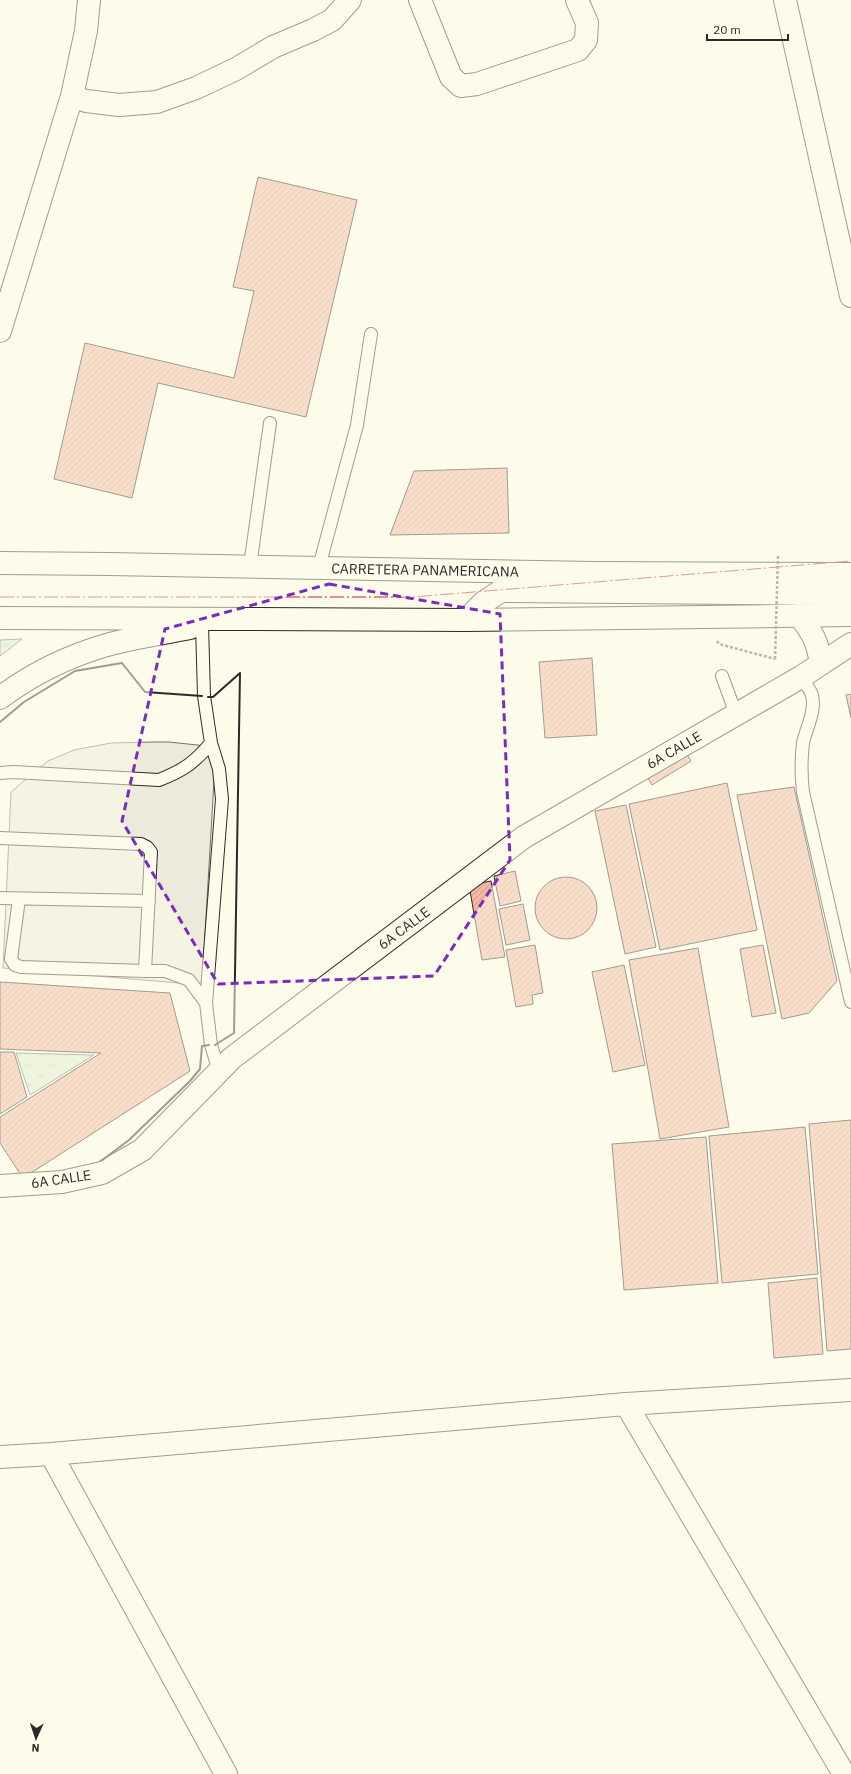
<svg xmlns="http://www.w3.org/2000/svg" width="851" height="1774" font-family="'IBM Plex Sans',sans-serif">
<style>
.grass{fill:url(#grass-tufts);stroke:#74746e}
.parking{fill:#eceadb;stroke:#74746e}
.building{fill:url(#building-hatch);stroke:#2b2b2b}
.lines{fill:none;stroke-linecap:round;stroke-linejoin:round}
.lane-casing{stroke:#2b2b2b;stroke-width:14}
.street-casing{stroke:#2b2b2b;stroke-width:24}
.secondary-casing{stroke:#2b2b2b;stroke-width:24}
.highway-casing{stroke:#2b2b2b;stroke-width:24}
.path{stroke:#6a6964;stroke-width:2.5;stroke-dasharray:3 2;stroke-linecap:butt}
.lane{stroke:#fdfbea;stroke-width:12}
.street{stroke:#fdfbea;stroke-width:22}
.secondary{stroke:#fdfbea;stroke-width:22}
.highway{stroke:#fdfbea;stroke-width:22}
.path-bridge{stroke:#6a6964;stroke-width:2.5;stroke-dasharray:3 2;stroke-linecap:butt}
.wall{stroke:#2b2b2b;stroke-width:2}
.power{stroke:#c62828;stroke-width:1;stroke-dasharray:14 3 2 3;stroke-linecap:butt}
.marked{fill:none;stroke:#7b2cbf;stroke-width:3;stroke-dasharray:8 5;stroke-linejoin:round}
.labels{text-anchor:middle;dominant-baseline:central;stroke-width:3;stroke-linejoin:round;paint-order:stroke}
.street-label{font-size:14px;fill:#2b2b2b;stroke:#fdfbea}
</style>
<defs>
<pattern id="grass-tufts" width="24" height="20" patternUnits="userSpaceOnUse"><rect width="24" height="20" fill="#deebd1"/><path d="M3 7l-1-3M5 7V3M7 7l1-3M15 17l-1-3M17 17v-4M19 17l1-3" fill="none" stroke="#bfcab4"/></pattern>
<pattern id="building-hatch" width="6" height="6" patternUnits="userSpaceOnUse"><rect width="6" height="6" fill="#f2b8a0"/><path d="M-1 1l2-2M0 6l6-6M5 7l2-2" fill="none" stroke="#d09e8a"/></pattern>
</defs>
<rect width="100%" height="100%" fill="#fdfbea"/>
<path class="grass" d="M 22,639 L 0,656 L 0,640 Z
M 16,1053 L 94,1055 L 30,1095 Z"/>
<path class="parking" d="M 153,742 L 169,742 L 216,747 L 202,985 L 3,968 L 11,792 L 48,761 L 74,750 L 111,743 Z"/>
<path class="building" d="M 258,177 L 357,200 L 306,417 L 158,383 L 132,498 L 54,479 L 85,343 L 234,378 L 254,291 L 233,287 Z
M 507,468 L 509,533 L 390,535 L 414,471 Z
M 592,658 L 597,735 L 545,738 L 539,662 Z
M 851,694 L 851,718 L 846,695 Z
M 685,751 L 691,761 L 652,785 L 646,775 Z
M 727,783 L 757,930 L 660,950 L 629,804 Z
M 794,787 L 837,981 L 809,1013 L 782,1019 L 737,795 Z
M 626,805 L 656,947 L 625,954 L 595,811 Z
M 515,871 L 521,901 L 500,906 L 494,876 Z
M535 908a31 31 0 1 1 62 0a31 31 0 1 1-62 0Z
M 491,881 L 505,957 L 482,960 L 469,885 Z
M 523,904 L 530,940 L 506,945 L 499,909 Z
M 535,945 L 543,993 L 532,995 L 533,1004 L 516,1007 L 506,950 Z
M 763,945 L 776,1013 L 752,1017 L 740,949 Z
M 698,948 L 729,1127 L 660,1139 L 629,960 Z
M 624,965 L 645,1065 L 613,1072 L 592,972 Z
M 0,982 L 170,993 L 190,1071 L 23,1178 L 0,1143 L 0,1117 L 101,1053 L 0,1049 Z
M 0,1052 L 14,1052 L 27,1097 L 0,1114 Z
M 851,1120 L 851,1349 L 827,1351 L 809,1124 Z
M 805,1127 L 818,1274 L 722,1283 L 709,1136 Z
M 706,1137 L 718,1283 L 624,1290 L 612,1144 Z
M 817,1278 L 823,1354 L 774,1358 L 768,1283 Z"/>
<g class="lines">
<defs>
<path id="lane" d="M 250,566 L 270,423
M 319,567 L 357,425 L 371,334
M 202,625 L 204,696 L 211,743 L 219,769 L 222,799 L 206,1003 L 211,1045 L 219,1071
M 722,676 L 736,714
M 801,677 C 804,682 810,689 812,695 C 816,712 806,728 803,743 C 801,760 801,775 803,792 L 851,1002
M 0,773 L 13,772 L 159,780 C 184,770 194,763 211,743
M 0,838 L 141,844 L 147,847 L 151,852 L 145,971 L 165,971 L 189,980 L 206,1003
M 0,898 L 149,901
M 19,899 L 11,959 L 15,965 L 21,967 L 145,971"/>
<path id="street" d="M 420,0 L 451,77 L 461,86 L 477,84 L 578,50 L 586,40 L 587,23 L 577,0
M 785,0 L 851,296
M 72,96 L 86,101 L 119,105 L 157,102 L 196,88 L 236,69 L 273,47 L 313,30 L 332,20 L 350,0
M 0,331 L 72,96 L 86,31 L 89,0
M 626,1404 L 844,1774
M 51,1454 L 226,1774
M 0,1457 L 51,1454 L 626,1404 L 851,1390"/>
<path id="secondary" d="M 799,615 C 812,632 818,642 821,664
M 0,1186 L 62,1182 L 102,1173 L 142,1150 L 232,1058 L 524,837 L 801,677 L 851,644"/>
<path id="highway" d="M 0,563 L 109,564 L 593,573 L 851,574
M 0,618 L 466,620 L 851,615
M 466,620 L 484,602 L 501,591 L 851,594
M 0,698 C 29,676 65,658 100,647 C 129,638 160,634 190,628"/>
</defs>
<use href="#lane" class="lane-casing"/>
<use href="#street" class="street-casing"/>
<use href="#secondary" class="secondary-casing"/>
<use href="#highway" class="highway-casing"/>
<path class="path" d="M 717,641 L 719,644 L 775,659"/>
<use href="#lane" class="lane"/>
<use href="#street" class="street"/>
<use href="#secondary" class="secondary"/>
<use href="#highway" class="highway"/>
<path class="path-bridge" d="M 775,659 L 778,556"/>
<path class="wall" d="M 208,697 L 213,697 L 240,673 L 234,1033 L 215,1045
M 0,722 L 24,702 L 75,671 L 122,663 L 145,692 L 202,696
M 101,1161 L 129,1140 L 190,1081 L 200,1069 L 202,1046 L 209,1045"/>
<path class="power" d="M 0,597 L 413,597 L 851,561"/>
</g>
<path d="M0 0H851V1774H0ZM 329,584 L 500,614 L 510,860 L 434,976 L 218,984 L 122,821 L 165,629 Z" fill="#fdfbea" fill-opacity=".55" fill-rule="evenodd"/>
<path class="marked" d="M 329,584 L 500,614 L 510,860 L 434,976 L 218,984 L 122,821 L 165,629 Z"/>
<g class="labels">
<g class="street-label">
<text transform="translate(425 570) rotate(1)">CARRETERA PANAMERICANA</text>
<text transform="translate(674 750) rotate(-30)">6A CALLE</text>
<text transform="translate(404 928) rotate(-37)">6A CALLE</text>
<text transform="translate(61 1179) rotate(-8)">6A CALLE</text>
</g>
</g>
<g transform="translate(36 1738) rotate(183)" stroke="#fdfbea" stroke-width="3" paint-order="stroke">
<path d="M0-3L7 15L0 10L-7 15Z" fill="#2b2b2b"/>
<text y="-6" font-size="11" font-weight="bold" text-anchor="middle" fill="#2b2b2b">N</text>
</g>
<path d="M707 34v6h81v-6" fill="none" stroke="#2b2b2b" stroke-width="2"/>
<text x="713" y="34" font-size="12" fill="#2b2b2b" stroke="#fdfbea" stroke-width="3" paint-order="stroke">20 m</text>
</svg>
